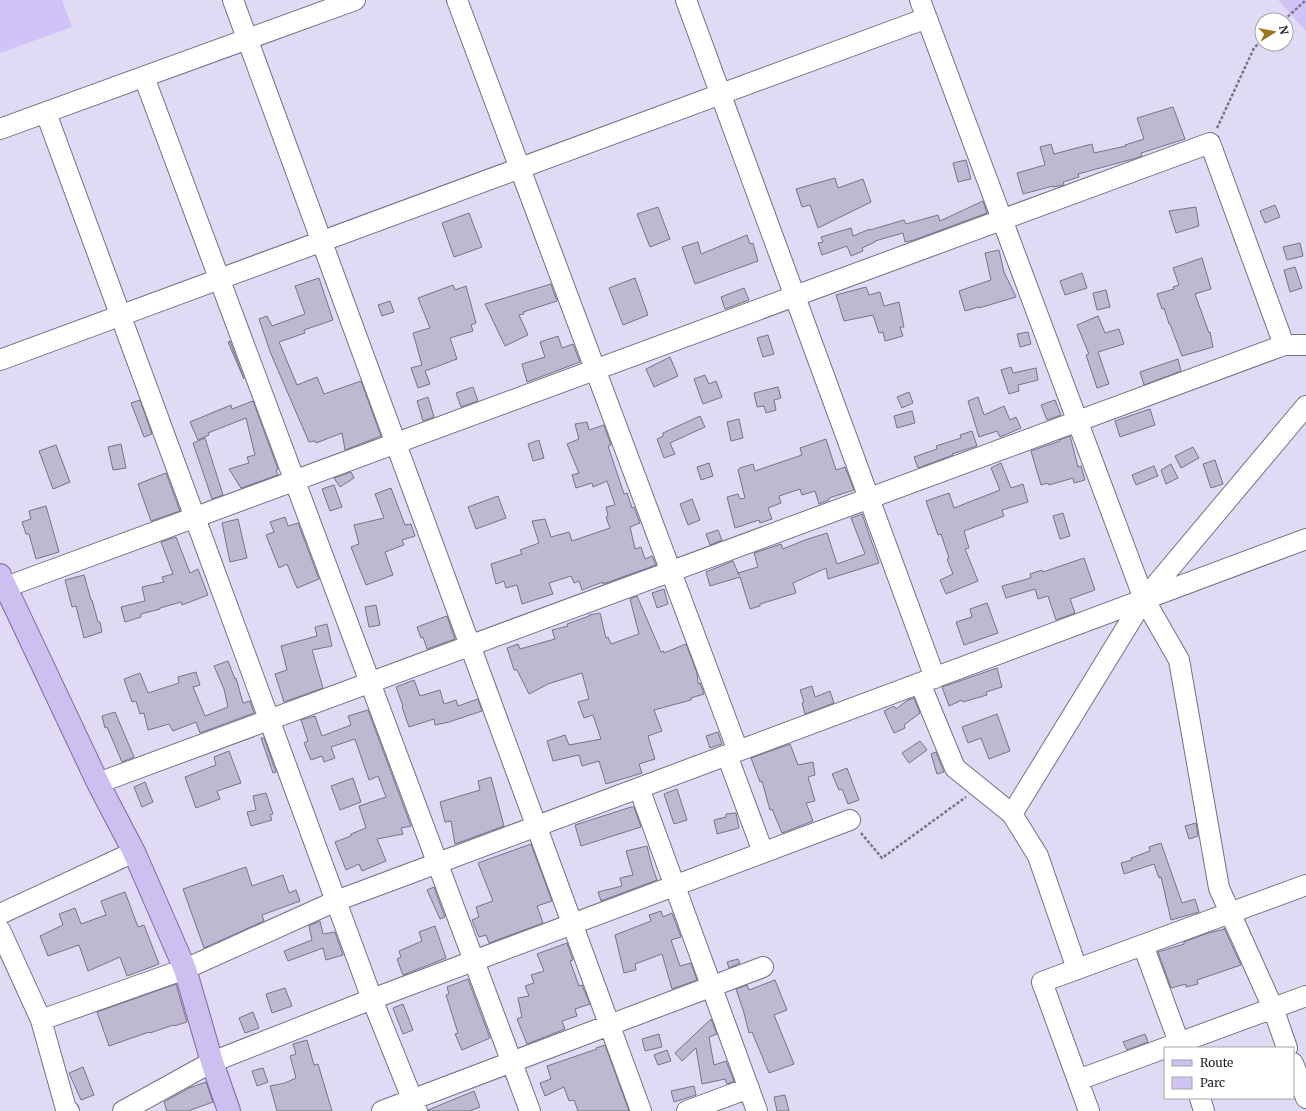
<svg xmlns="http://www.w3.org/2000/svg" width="1306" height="1111" font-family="Merriweather,serif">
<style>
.green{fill:#d0c4f6}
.building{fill:#beb8d0;stroke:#787389}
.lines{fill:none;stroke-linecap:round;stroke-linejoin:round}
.minor-casing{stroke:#757086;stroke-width:22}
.major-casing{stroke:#7a6ba2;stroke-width:24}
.path{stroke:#787485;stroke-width:2.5;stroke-dasharray:3 2;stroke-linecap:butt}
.minor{stroke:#fff;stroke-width:20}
.major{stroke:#cdbfef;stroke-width:22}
</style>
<rect width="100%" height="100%" fill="#e0daf4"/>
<path class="green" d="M 0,0 L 62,0 L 72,27 L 0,53 Z
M 1278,0 L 1306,0 L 1306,31 Z"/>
<path class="building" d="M 1173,107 L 1185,139 L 1141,153 L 1142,156 L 1133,159 L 1078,174 L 1079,177 L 1063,182 L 1064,185 L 1053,187 L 1053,186 L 1023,194 L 1017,173 L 1045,165 L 1040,147 L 1051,144 L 1054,154 L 1092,144 L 1094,153 L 1126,146 L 1125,145 L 1144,139 L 1137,118 Z
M 966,160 L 971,179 L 958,182 L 953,163 Z
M 835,178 L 838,188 L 863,179 L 871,202 L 818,228 L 810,205 L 802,207 L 796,189 Z
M 983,201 L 987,213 L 914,240 L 905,242 L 903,233 L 875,241 L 875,242 L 862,248 L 863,251 L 851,256 L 847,246 L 822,255 L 818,243 L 823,242 L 821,237 L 851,228 L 853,236 L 870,229 L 870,230 L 904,220 L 906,224 L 938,215 L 940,221 Z
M 1275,205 L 1280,217 L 1265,223 L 1260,211 Z
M 658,207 L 670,239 L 650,247 L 637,214 Z
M 1196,207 L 1199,226 L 1176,233 L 1169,211 Z
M 469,213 L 482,247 L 454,257 L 442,223 Z
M 747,235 L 750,244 L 753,243 L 758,261 L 695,284 L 682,247 L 698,242 L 701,254 Z
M 1300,243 L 1303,256 L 1287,260 L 1283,247 Z
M 999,250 L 1004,272 L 1016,297 L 979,308 L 979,307 L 965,311 L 959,291 L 991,280 L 985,253 Z
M 1202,258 L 1211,289 L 1195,294 L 1209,333 L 1210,332 L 1213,347 L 1182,356 L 1170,324 L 1169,324 L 1164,308 L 1162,309 L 1157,294 L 1174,289 L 1173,287 L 1179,285 L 1173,268 Z
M 1295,267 L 1302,288 L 1290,292 L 1284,270 Z
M 1082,273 L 1087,288 L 1065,295 L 1060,281 Z
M 319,278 L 333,320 L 304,330 L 305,333 L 279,342 L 297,385 L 317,377 L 324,394 L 361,381 L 381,436 L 345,450 L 342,433 L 316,443 L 315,441 L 309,442 L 271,354 L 259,319 L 267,316 L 272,326 L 305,314 L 295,286 Z
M 635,278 L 648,315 L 623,325 L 609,288 Z
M 551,284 L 557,301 L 523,312 L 524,314 L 519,315 L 528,335 L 505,346 L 485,304 Z
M 453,285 L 455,290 L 466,286 L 476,323 L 471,325 L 473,331 L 450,338 L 457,359 L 425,371 L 430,384 L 418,388 L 411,368 L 422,365 L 413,333 L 430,328 L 418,298 Z
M 866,287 L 869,295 L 880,292 L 884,306 L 899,302 L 904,327 L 900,327 L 903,336 L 885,341 L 883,332 L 879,333 L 873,315 L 844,321 L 836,295 Z
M 744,288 L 749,300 L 725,309 L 721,297 Z
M 1106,290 L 1110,307 L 1097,310 L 1093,293 Z
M 390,301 L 394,312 L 382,316 L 378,305 Z
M 1098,316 L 1105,333 L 1119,329 L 1124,344 L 1098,352 L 1109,384 L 1097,388 L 1086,355 L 1089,354 L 1077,325 Z
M 1028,332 L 1031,344 L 1020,347 L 1017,334 Z
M 768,335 L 774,354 L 763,357 L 757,338 Z
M 558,336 L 562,348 L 573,344 L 580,362 L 527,382 L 522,364 L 545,357 L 540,342 Z
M 230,341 L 244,379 L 228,342 Z
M 670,357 L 678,376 L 654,387 L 646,369 Z
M 1178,359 L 1181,371 L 1144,385 L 1140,372 Z
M 1011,367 L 1013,373 L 1036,368 L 1038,380 L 1018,385 L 1019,391 L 1009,394 L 1001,370 Z
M 705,375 L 709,384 L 716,381 L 722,397 L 703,404 L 694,379 Z
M 473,387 L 478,401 L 461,407 L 456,393 Z
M 778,387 L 781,398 L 774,400 L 776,410 L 766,413 L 764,406 L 757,407 L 754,393 Z
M 909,392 L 913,403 L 902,408 L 897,397 Z
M 428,397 L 434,417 L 423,421 L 417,401 Z
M 978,397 L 984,415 L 1004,406 L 1010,420 L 1016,417 L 1021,428 L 1000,437 L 997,431 L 979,437 L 968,401 Z
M 140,400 L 152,434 L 144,437 L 131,403 Z
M 1055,400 L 1061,415 L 1047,420 L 1041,405 Z
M 253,401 L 278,469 L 276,470 L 278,475 L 241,488 L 229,469 L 249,463 L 247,457 L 255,455 L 246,418 L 208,433 L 209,435 L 198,440 L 190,422 L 231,405 L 232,409 Z
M 1150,409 L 1155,425 L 1120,437 L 1115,421 Z
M 912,411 L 915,423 L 897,428 L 894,416 Z
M 700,416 L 705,427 L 670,443 L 675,454 L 664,458 L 657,439 L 663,436 L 663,433 Z
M 739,419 L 743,438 L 731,441 L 727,422 Z
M 587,422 L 589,430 L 604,425 L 611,445 L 608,446 L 624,494 L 627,493 L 632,508 L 634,507 L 640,523 L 630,527 L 635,549 L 641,547 L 645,559 L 652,556 L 656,565 L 603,584 L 603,582 L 582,590 L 579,581 L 574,583 L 571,576 L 549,583 L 553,594 L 522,604 L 517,585 L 506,588 L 504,581 L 496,584 L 491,564 L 522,554 L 520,550 L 539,543 L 532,521 L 545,519 L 551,537 L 569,532 L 572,541 L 610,528 L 606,517 L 608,516 L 606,507 L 615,505 L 607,481 L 593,487 L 592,483 L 576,488 L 572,475 L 579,473 L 567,444 L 579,439 L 575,424 Z
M 972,431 L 977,446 L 952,454 L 953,455 L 918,468 L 914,457 L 937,449 L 936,446 L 961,438 L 960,435 Z
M 1070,436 L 1078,467 L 1081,466 L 1085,480 L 1074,483 L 1073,478 L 1049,485 L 1048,483 L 1041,485 L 1031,451 L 1060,441 L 1059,440 Z
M 205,438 L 223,495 L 212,499 L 193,443 Z
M 826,439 L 836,470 L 845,467 L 854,490 L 829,498 L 829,500 L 819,504 L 815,491 L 802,495 L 800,489 L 779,496 L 781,503 L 768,508 L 772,519 L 760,523 L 759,520 L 735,528 L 727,497 L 738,494 L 740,499 L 745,498 L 738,470 L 740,468 L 753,464 L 755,471 L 802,455 L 800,448 Z
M 539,440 L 544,458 L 533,461 L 528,444 Z
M 121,444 L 126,468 L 113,470 L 108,447 Z
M 56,445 L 70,482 L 53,489 L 39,451 Z
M 1193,447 L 1199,458 L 1181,468 L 1175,456 Z
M 1215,460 L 1223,484 L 1211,488 L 1203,464 Z
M 709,463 L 713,476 L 701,480 L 697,467 Z
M 1001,463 L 1011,488 L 1023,484 L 1028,502 L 1002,510 L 1004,516 L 964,531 L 969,548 L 965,549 L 978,581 L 946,594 L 940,580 L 953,574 L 947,559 L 949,558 L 941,534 L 938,535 L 926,501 L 949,493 L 954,508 L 1000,490 L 991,468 Z
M 1171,464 L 1178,478 L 1166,484 L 1161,470 Z
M 1154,466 L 1158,476 L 1136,485 L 1132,475 Z
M 351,472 L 354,478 L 340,487 L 334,478 Z
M 166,473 L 180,511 L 151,521 L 138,484 Z
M 334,485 L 342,507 L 330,511 L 322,489 Z
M 391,488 L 405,525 L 411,524 L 415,536 L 402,540 L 404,545 L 385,552 L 393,575 L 366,585 L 351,547 L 359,544 L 354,525 L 384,518 L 375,494 Z
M 498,496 L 506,518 L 476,529 L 468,507 Z
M 692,499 L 700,520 L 688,525 L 680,504 Z
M 46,506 L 59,552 L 36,559 L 29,534 L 26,534 L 22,522 L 31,519 L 29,511 Z
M 1063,513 L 1070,536 L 1060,539 L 1053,516 Z
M 862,514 L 879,563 L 828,579 L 826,568 L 793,583 L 796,593 L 760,604 L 760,606 L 750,609 L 740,577 L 710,586 L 706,572 L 733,561 L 739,575 L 738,573 L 758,567 L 754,553 L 781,544 L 783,549 L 805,540 L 827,533 L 837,564 L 865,554 L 851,518 Z
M 285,517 L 288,526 L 298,523 L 319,579 L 297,588 L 287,564 L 279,568 L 266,535 L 274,532 L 270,522 Z
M 238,519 L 247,558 L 230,562 L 222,523 Z
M 718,530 L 722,540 L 710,545 L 706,534 Z
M 176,537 L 190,573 L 198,569 L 208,595 L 182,605 L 181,602 L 160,608 L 160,609 L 141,614 L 141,617 L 125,622 L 121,607 L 145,601 L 142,587 L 164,582 L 162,577 L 173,574 L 161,542 Z
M 1084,558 L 1095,590 L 1070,599 L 1075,613 L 1056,620 L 1048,596 L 1038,599 L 1035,589 L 1006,598 L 1002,586 L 1031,578 L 1030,574 L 1042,570 L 1043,572 Z
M 84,575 L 91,600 L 92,600 L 98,622 L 100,622 L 102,632 L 84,638 L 76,606 L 72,607 L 65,580 Z
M 664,589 L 668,604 L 657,608 L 652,593 Z
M 637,596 L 661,652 L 664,651 L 664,653 L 686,644 L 697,673 L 698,684 L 700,683 L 704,694 L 691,698 L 691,700 L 654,710 L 662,731 L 648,736 L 655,759 L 639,764 L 642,773 L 606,784 L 599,761 L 582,766 L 579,755 L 553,761 L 547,741 L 565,735 L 569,745 L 601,739 L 593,715 L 584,718 L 578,702 L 589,699 L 582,673 L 548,684 L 529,694 L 517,670 L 514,670 L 507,648 L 518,644 L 520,649 L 555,639 L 552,630 L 568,626 L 567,624 L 589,616 L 589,615 L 600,613 L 606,638 L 608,637 L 611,644 L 639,634 L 630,599 Z
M 987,603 L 998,633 L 964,645 L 956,622 L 972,617 L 970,609 Z
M 376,605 L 380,625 L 369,627 L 365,607 Z
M 447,616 L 455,639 L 427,649 L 423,637 L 421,638 L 417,627 Z
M 327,624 L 332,646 L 312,650 L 323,688 L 284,702 L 275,674 L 287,670 L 281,646 L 317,636 L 315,627 Z
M 228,661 L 235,679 L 236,678 L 243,703 L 250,701 L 254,713 L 200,733 L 196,722 L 173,731 L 169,724 L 148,730 L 144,713 L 140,714 L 136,701 L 132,702 L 124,679 L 140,673 L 148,693 L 179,683 L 178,677 L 196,672 L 200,685 L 193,687 L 205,716 L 228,707 L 224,689 L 214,666 Z
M 997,668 L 1002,687 L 986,692 L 987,695 L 963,702 L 962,700 L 949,706 L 942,687 Z
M 414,680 L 420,696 L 440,690 L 444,704 L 456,700 L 458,706 L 478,699 L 482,711 L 449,722 L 435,725 L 434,719 L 409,727 L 402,707 L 403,706 L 396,687 Z
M 812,686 L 815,697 L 830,691 L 834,703 L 805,714 L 802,703 L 804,702 L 800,690 Z
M 914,698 L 920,713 L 904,725 L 905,728 L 894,733 L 884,711 L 894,706 L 896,709 L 908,700 Z
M 368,710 L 411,826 L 401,828 L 403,834 L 377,839 L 386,861 L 362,871 L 359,864 L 346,870 L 335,842 L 351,836 L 351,834 L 366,828 L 359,806 L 386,797 L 378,776 L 369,780 L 355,739 L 331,747 L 335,758 L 324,762 L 322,756 L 311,760 L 304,743 L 308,741 L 301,720 L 315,716 L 322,736 L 351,725 L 348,716 Z
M 115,712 L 134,757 L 122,762 L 107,727 L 105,728 L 102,716 Z
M 997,714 L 1010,751 L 989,759 L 981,738 L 968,743 L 962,727 Z
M 718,732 L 722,744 L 710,748 L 706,736 Z
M 261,738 L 264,738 L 276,772 L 273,773 Z
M 920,741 L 927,750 L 909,763 L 902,753 Z
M 790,744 L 798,765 L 813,762 L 815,775 L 808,777 L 815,801 L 806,803 L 813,821 L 782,833 L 772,809 L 770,810 L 762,781 L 760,782 L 751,758 Z
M 229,751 L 241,783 L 217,791 L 220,799 L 196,808 L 185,777 L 216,765 L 214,757 Z
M 936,752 L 944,772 L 937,774 L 931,754 Z
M 847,768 L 859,800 L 848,804 L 842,789 L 839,790 L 832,774 Z
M 491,777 L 504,826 L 455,844 L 451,821 L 445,822 L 440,802 L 480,790 L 478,781 Z
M 353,778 L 361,802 L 340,810 L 331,786 Z
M 145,782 L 153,802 L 142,807 L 134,787 Z
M 677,789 L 687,820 L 674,824 L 664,794 Z
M 266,793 L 273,814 L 270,815 L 272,820 L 251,826 L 247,812 L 256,810 L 253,796 Z
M 631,807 L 634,807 L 641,827 L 581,846 L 575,825 Z
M 736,813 L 739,828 L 717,834 L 714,820 L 726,817 L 726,814 Z
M 1196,823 L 1198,836 L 1189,839 L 1185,826 Z
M 1161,843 L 1182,903 L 1195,899 L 1199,912 L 1171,920 L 1161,877 L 1159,878 L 1154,864 L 1124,874 L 1121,863 L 1132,860 L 1131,858 L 1150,851 L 1149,847 Z
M 531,844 L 552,901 L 537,906 L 543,923 L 489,943 L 486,935 L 479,937 L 472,920 L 479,917 L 476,907 L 493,901 L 478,863 Z
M 647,846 L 652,866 L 657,880 L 601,901 L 598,892 L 622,886 L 620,878 L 633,875 L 626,851 Z
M 246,867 L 252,886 L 283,875 L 289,893 L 296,890 L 300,901 L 262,915 L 264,921 L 204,948 L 183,889 Z
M 434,887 L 445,917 L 440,919 L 427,890 Z
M 125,892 L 138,927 L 144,925 L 159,964 L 127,976 L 120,957 L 88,971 L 79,945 L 48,956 L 40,936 L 63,925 L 59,914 L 75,908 L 81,924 L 106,915 L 101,901 Z
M 661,911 L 663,917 L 672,913 L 681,937 L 671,940 L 680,966 L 691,963 L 697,980 L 672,989 L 662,954 L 635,964 L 636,970 L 624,973 L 615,935 L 651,921 L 649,915 Z
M 320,921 L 323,934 L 335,932 L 343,955 L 326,960 L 323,948 L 288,961 L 284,951 L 312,940 L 309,926 Z
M 435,926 L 446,958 L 403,975 L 397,959 L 401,957 L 399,951 L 422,941 L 419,932 Z
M 1224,928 L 1241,965 L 1197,980 L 1198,984 L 1186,987 L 1186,984 L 1171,988 L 1158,952 L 1184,944 L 1184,942 L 1208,933 L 1225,929 Z
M 567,943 L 573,960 L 570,961 L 579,986 L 582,985 L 590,1004 L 575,1009 L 577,1016 L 562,1021 L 565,1029 L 527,1044 L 517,1019 L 522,1017 L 518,998 L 529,996 L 525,986 L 534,983 L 531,975 L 544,971 L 537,954 Z
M 738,959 L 740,963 L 729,968 L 727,962 Z
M 468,979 L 490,1038 L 462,1050 L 455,1034 L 458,1033 L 446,995 L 449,994 L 447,987 Z
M 775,980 L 787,1010 L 774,1015 L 794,1064 L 769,1073 L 752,1032 L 749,1033 L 744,1013 L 736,989 L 747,985 L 749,990 Z
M 176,984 L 187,1022 L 174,1026 L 173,1025 L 150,1033 L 149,1032 L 109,1046 L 97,1012 Z
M 285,988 L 292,1006 L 272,1013 L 266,994 Z
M 403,1004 L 413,1030 L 403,1034 L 393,1008 Z
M 253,1012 L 259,1028 L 245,1033 L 239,1018 Z
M 711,1019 L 717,1034 L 709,1037 L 714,1065 L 726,1061 L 734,1081 L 727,1084 L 725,1079 L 702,1084 L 696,1048 L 682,1061 L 675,1053 Z
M 659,1034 L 662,1047 L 645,1051 L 642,1039 Z
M 1145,1034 L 1148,1042 L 1127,1050 L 1123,1042 Z
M 307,1040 L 314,1065 L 318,1064 L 332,1111 L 277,1111 L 270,1086 L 285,1083 L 296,1078 L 290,1056 L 296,1054 L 293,1044 Z
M 605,1045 L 629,1111 L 578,1111 L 574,1100 L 569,1101 L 564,1087 L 545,1096 L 540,1083 L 551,1079 L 547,1066 L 597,1049 L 596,1048 Z
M 667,1050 L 671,1061 L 658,1065 L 654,1055 Z
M 83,1067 L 94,1095 L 81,1100 L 69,1073 Z
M 263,1068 L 268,1082 L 257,1086 L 252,1071 Z
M 206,1082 L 213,1102 L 188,1111 L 167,1111 L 164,1102 L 189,1088 Z
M 694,1086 L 696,1095 L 674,1102 L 671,1091 Z
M 474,1091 L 480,1107 L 470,1111 L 428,1111 L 428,1110 Z
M 785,1095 L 789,1111 L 777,1111 L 774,1097 Z"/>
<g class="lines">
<defs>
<path id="minor" d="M 233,0 L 641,1111
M 457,0 L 738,751
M 686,0 L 935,678
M 920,0 L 1144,599 L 1179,660 L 1219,888 L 1273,1008 L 1287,1048
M 144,77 L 530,1111
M 46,113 L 372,999 L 417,1111
M 0,129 L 355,0
M 0,360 L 927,18
M 6,587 L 1210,143 L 1284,345
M 920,683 L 955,768 L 1012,814 L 1038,856 L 1077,969
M 727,755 L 763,852
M 98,783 L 1284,345 L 1306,345
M 639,788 L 757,1111
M 1012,814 L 1144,599 L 1306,406
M 0,914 L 134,852
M 0,930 L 41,1020 L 66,1109 L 69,1111
M 1143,945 L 1181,1048
M 41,1020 L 185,969 L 336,901 L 1306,539
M 1293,1063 L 1306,1098
M 1078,1080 L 1306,996
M 1200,1098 L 1204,1111
M 123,1111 L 212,1062 L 372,999 L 850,820
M 382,1111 L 763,967
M 687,1111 L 749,1088
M 1089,1111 L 1042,982 L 1306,885"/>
<path id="major" d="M 0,575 L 98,783 L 134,852 L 185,969 L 212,1062 L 229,1111"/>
</defs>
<use href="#minor" class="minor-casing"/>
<use href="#major" class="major-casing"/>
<path class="path" d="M 1284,20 L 1306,0
M 1217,128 L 1254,48 L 1262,40
M 861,833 L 882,858 L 966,797"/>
<use href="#minor" class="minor"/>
<use href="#major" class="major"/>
</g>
<rect x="1164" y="1047" width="130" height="52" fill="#ffffff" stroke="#a5a5a8"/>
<rect x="1172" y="1060" width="20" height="6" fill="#cdbfef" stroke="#a5a5a8"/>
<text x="1200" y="1067" font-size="12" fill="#1f1d26">Route</text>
<rect x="1172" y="1077" width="20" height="12" fill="#d0c4f6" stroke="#a5a5a8"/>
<text x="1200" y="1087" font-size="12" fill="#1f1d26">Parc</text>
<g transform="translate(1274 32) rotate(79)"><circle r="19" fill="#ffffff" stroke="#a5a5a8"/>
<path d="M0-3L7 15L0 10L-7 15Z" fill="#98761f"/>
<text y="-6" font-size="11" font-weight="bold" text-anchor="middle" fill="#1f1d26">N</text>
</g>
</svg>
